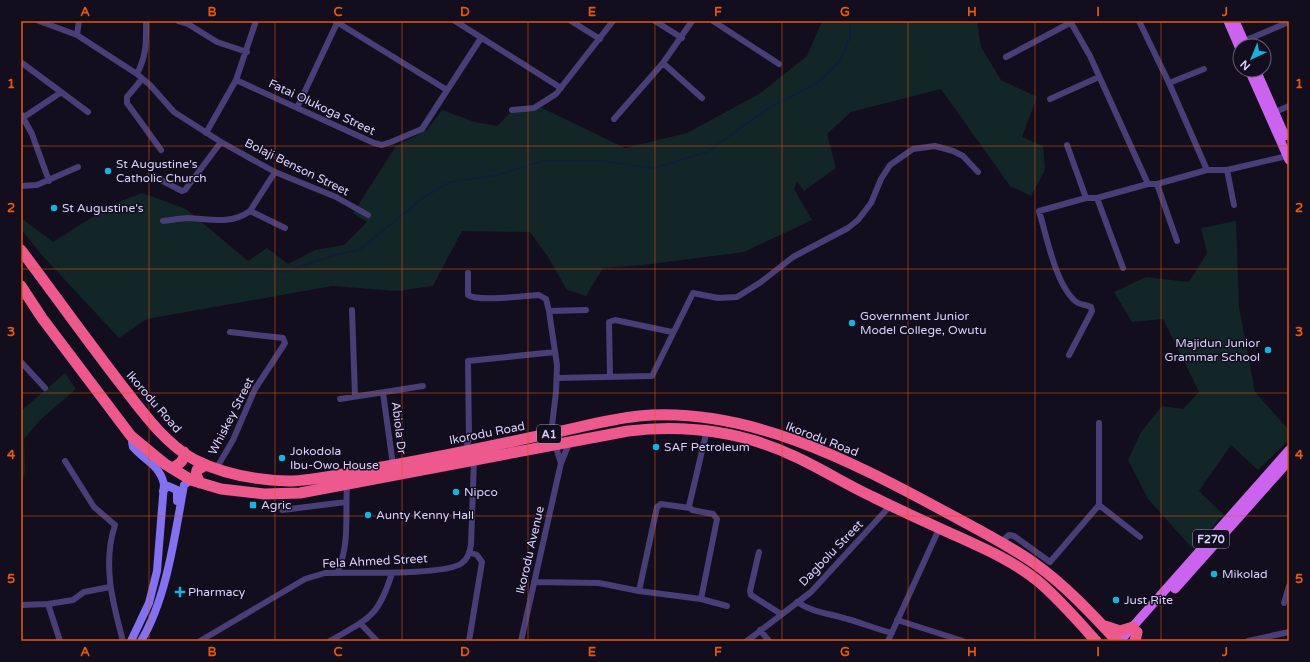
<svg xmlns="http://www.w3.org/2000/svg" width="1310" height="662" font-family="'Varela Round',sans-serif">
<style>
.green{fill:#122527}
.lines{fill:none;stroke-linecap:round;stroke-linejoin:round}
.stream{stroke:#121d3e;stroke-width:1.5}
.street{stroke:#483e78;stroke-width:6}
.secondary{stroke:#8471f0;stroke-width:8}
.primary{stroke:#cc63ef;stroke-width:9}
.highway{stroke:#ed588d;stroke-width:11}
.grid{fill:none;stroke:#e8590c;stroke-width:1;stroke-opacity:0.55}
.poi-dot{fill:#17b2df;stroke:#130e1e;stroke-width:1.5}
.labels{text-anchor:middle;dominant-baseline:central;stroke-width:3;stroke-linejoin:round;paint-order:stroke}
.shield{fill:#130e1e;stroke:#9e96b8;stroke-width:1}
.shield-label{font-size:11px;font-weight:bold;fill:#dad0fa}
.street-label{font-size:12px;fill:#dad0fa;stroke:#130e1e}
.poi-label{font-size:12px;fill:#dad0fa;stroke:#130e1e;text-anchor:start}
.neatline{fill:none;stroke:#e8590c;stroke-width:1.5}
.grid-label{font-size:13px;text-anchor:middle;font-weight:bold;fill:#e8590c}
</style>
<rect width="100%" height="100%" fill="#130e1e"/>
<path class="green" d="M 822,21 L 977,21 L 981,47 L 1001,80 L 1037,97 L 1022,137 L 1043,146 L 1045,170 L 1031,196 L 1010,186 L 941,89 L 851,112 L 827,134 L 836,168 L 804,191 L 797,182 L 794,189 L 812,220 L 744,252 L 644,265 L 603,268 L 586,296 L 567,290 L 548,257 L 530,232 L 462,231 L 433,286 L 397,291 L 332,286 L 147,319 L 119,338 L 40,253 L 21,229 L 21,218 L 53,242 L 113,204 L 142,193 L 186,209 L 248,261 L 267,248 L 288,264 L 315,250 L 344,245 L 367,222 L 353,213 L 396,146 L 427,130 L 442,110 L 475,122 L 497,126 L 512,111 L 540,107 L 625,148 L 687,133 L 759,94 L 807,56 Z
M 1236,221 L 1239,307 L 1255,392 L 1289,430 L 1289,440 L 1258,470 L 1231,445 L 1199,491 L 1224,515 L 1192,548 L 1148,499 L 1128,460 L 1141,432 L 1162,406 L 1183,409 L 1199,392 L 1163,319 L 1132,322 L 1114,292 L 1146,277 L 1189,282 L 1207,253 L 1201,228 Z
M 65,373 L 76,389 L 41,419 L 24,439 L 25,470 L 21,493 L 21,411 Z"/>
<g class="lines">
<path class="stream" d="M 237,269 L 285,272 L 332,256 L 359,250 L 424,197 L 450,182 L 493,176 L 543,161 L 601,161 L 654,168 L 707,152 L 767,109 L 819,82 L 840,60 L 850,37 L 850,21"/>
<path class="street" d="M 39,21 L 77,35 L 137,74 L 150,85 L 174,112 L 221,142 L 275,172 L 336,197 L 368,215
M 178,21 L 188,24 L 217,42 L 247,52
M 335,21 L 447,90
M 455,21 L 561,88
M 571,21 L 600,39
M 655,21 L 682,38
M 713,21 L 779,64
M 1070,21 L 1090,56 L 1148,184
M 1139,21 L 1169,83 L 1207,170
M 77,35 L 79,21
M 1244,41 L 1289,22
M 1006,57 L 1070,23
M 22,63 L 88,112
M 663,63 L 702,98
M 137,74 C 147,54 146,43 146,21
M 142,79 L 127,97 L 127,103 L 161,150
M 236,80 L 374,143 L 382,145 L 391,142 L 422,129 L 481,38
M 1169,83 L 1204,69
M 1050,99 L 1099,77
M 297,108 L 337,23
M 512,110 L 534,108 L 556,94 L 613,21
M 1275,112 L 1289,106
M 21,114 L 32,134 L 49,181
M 24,117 L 60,93
M 614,119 L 663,63 L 692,21
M 206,133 L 236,80 L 256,21
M 1067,145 L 1086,198
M 1227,170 L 1234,205
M 153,176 L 182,191 L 185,190 L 221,142
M 1157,184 L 1177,241
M 21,186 L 37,185 L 78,167
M 1097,198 L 1123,268
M 250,211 L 275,172
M 163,221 C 172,220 180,218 189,218 C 210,219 231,225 250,211 L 285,228
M 468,273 L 468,295 C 478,302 525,296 539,295 L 546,299 L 549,311 L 557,365 L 556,392 L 551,434
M 352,310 L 355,396
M 549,311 L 586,310
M 1069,355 L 1092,311 L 1091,307 C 1085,304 1078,305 1074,300 C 1055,282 1047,237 1039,211 L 1086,198 L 1097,198 L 1148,184 L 1157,184 L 1207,170 L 1227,170 L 1287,156
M 21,362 L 45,388
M 610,377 L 609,322 L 615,320 L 672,332
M 557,378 L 652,376 L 693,293 L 718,298 L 737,297 L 761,282 L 793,257 L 848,228 L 858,220 L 871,203 L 881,179 L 890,165 L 913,149 L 935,146 L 953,151 L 963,156 L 978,172
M 383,393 L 393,465
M 340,399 L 423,386
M 1099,423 L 1099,505
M 555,444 L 561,463
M 465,451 L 469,439 L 468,361 L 555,352
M 65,461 L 94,507 L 115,525 C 102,564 113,604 123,641
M 216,469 L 233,440 L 255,389 L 285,343 L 283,338 L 230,332
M 282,510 L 346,502
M 1001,542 L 1009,535 L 1014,536 L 1050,562 L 1099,505 L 1140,537
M 759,552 L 750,591 L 751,595 L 781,614
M 338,572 C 350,540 345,518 347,485
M 534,582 L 599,583 L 639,591 L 701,599 L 727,606
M 639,591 L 657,507 L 661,504 L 690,508
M 701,599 L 717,519 L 713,514 L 692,510 L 689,506 L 707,430
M 797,602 C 814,613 828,613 847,619 C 862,623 876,629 892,633
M 1284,603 L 1289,586
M 48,604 L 60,641
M 21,605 L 48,604 L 73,600 L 84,592 L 110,587
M 897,620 L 963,641
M 360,623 L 377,641
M 760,630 L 769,641
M 200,641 L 305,579 L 325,573 C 350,572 446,576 462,563 C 468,559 470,551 471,545 L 474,460
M 330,641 C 369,618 378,618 392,573
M 469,641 L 482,562 L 477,555 L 469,552
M 521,641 L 561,463 L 570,441
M 747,641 L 811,592 L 890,506
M 888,641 L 939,529
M 1248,641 L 1289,632"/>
<path class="secondary" d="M 163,491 L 168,486 L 177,490 L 177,501
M 131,641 L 149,603 L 157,571 L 164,484 C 159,464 145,461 133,447 L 132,442 L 134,439
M 141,641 C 167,598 175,534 184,485 L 191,480"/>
<path class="primary" d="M 1228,21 L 1240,49
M 1235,21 L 1246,46
M 1249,70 L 1289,160
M 1256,70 L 1285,136
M 1175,589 L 1289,461
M 1120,641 L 1289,450"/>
<path class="highway" d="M 21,250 C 54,294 86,339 120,383 C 141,410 164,443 195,460 C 223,474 257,480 288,481 C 315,481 343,473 370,469 C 431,459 491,446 552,433 C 581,427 610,419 639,416 C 745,406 849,460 940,509 C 971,526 1004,542 1034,563 C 1065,585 1091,613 1117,641
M 21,286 L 42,318 L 131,436 L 165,464 L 191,480 L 221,489 L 264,494 L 300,493 L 628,431 C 687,424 742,431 796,457 C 822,469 847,485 873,497 C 895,508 917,518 939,528 C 973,544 1010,558 1039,582 C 1060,600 1078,621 1096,641
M 171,468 C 179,465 185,461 184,452
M 200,483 L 196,475 L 197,470 L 206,465
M 1105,626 L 1120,631 L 1133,627
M 1135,641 L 1137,632"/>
</g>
<path class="grid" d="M 149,21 L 149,641M 275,21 L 275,641M 402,21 L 402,641M 528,21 L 528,641M 655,21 L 655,641M 782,21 L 782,641M 908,21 L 908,641M 1035,21 L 1035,641M 1161,21 L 1161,641M 21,146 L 1289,146M 21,269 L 1289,269M 21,393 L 1289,393M 21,516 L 1289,516"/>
<g class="poi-dot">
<circle cx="108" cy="171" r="4"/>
<circle cx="54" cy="208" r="4"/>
<circle cx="852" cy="323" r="4"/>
<circle cx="1268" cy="350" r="4"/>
<circle cx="656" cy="447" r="4"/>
<circle cx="282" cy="458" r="4"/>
<circle cx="456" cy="492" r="4"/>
<rect x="249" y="501" width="8" height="8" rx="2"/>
<circle cx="368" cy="515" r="4"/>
<circle cx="1214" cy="574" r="4"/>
<path d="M178 586h4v4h4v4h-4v4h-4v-4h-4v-4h4z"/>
<circle cx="1116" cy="600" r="4"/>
</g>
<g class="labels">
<g class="shield">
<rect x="537" y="425" width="24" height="18" rx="3"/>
<rect x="1193" y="530" width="36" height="18" rx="3"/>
</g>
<g class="shield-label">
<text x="549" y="434">A1</text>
<text x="1211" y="539">F270</text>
</g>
<g class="street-label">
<text transform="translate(322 107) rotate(25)">Fatai Olukoga Street</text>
<text transform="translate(297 167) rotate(26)">Bolaji Benson Street</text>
<text transform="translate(154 402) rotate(49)">Ikorodu Road</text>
<text transform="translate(231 416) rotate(-63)">Whiskey Street</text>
<text transform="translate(399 428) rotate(83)">Abiola Dr</text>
<text transform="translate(487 433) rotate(-11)">Ikorodu Road</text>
<text transform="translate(822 439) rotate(21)">Ikorodu Road</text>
<text transform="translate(530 550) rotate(-77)">Ikorodu Avenue</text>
<text transform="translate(831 553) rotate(-46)">Dagbolu Street</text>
<text transform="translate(375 561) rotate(-3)">Fela Ahmed Street</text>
</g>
<g class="poi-label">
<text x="116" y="164">St Augustine's<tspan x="116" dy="14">Catholic Church</tspan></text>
<text x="62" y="208">St Augustine's</text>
<text x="860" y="316">Government Junior<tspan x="860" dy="14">Model College, Owutu</tspan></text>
<text x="1260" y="343" text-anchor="end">Majidun Junior<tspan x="1260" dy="14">Grammar School</tspan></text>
<text x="664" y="447">SAF Petroleum</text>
<text x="290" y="451">Jokodola<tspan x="290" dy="14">Ibu-Owo House</tspan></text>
<text x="464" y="492">Nipco</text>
<text x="261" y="505">Agric</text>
<text x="376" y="515">Aunty Kenny Hall</text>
<text x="1222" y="574">Mikolad</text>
<text x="188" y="592">Pharmacy</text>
<text x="1124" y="600">Just Rite</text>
</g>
</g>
<rect width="1310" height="662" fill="none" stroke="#130e1e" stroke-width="44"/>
<g transform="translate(1252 58) rotate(224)"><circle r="19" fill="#130e1e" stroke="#635c76"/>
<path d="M0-3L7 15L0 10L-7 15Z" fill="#17b2df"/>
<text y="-6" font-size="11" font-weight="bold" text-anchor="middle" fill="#dad0fa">N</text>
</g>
<rect x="22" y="22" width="1266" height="618" class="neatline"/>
<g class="grid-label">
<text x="85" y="16">A</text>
<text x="212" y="16">B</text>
<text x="338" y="16">C</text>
<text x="465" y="16">D</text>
<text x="592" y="16">E</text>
<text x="718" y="16">F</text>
<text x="845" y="16">G</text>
<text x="972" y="16">H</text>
<text x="1098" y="16">I</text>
<text x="1225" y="16">J</text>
<text x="11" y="88">1</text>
<text x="1299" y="88">1</text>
<text x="11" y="212">2</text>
<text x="1299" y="212">2</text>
<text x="11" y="336">3</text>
<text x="1299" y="336">3</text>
<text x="11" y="459">4</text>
<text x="1299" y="459">4</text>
<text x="11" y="583">5</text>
<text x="1299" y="583">5</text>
<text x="85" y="656">A</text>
<text x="212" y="656">B</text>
<text x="338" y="656">C</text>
<text x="465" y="656">D</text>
<text x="592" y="656">E</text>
<text x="718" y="656">F</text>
<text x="845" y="656">G</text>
<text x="972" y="656">H</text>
<text x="1098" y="656">I</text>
<text x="1225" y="656">J</text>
</g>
</svg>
